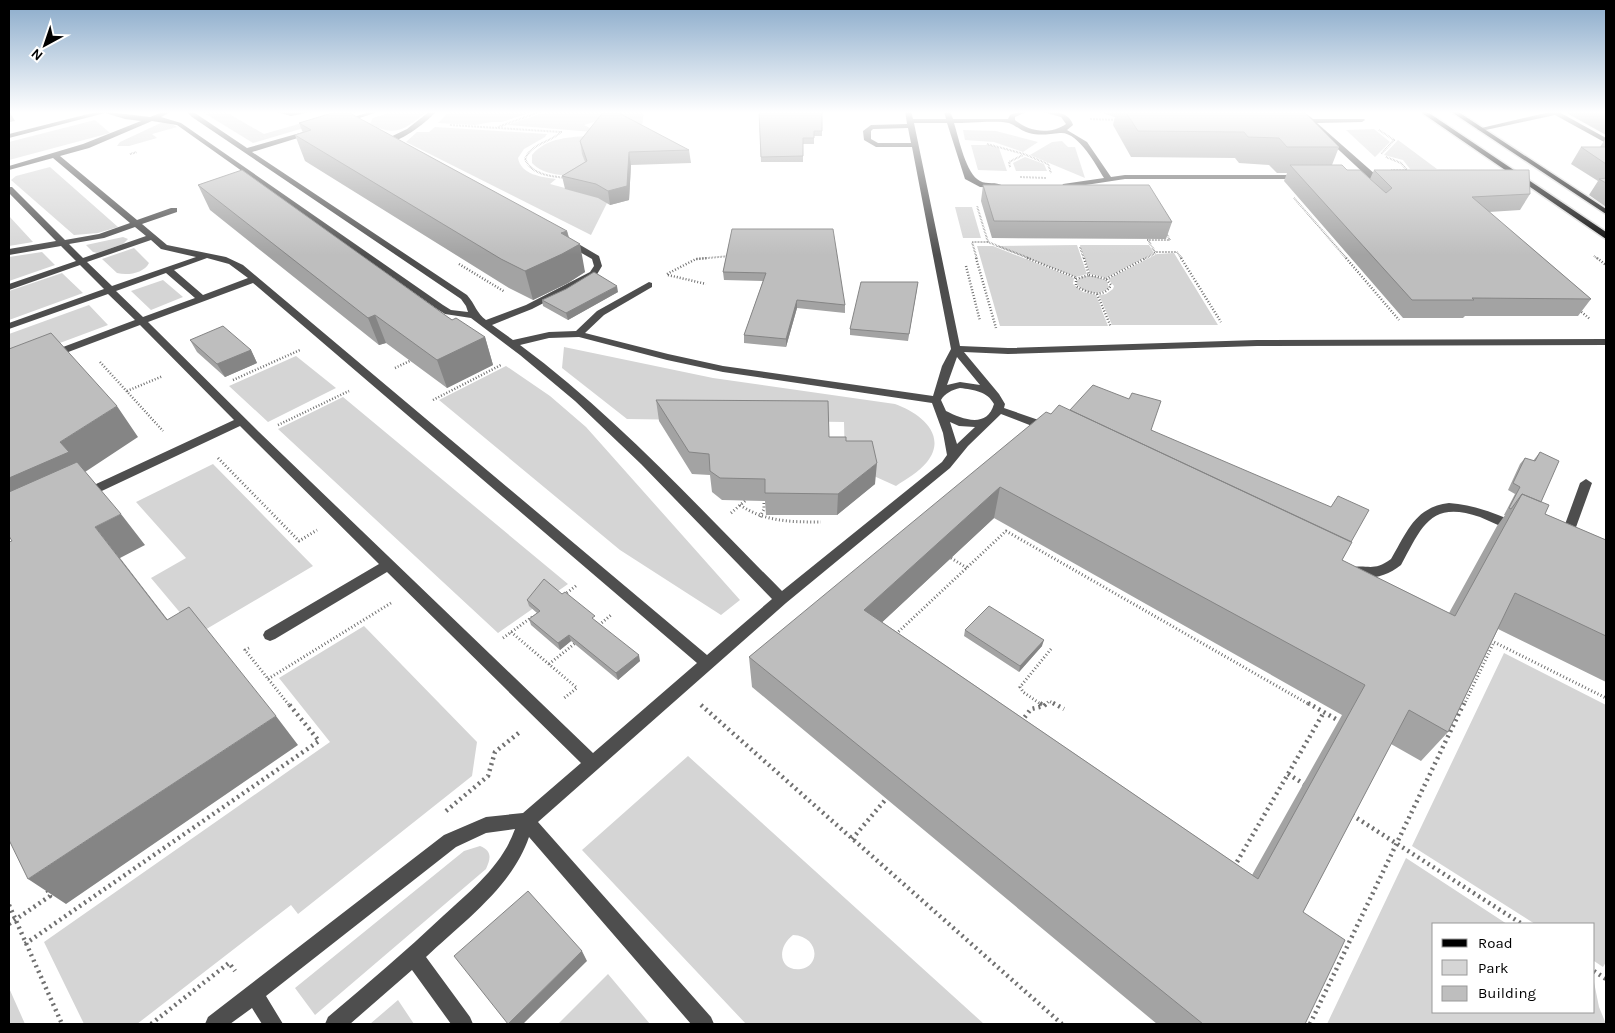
<svg xmlns="http://www.w3.org/2000/svg" width="1615" height="1033" font-family="Karla,sans-serif">
<style>
.green{fill:#d5d5d5;fill-rule:evenodd}
.lines{fill:none;stroke-linecap:round;stroke-linejoin:round}
.major-casing{stroke:#dbdbdb;stroke-width:3}
.path-far3{stroke:#707070;stroke-width:2;stroke-dasharray:0.5 1;stroke-linecap:butt}
.path-far2{stroke:#707070;stroke-width:2.5;stroke-dasharray:1 2;stroke-linecap:butt}
.path-far1{stroke:#707070;stroke-width:3;stroke-dasharray:1 2.5;stroke-linecap:butt}
.path{stroke:#707070;stroke-width:4.5;stroke-dasharray:2 4;stroke-linecap:butt}
.minor{fill:#4e4e4e;fill-rule:evenodd}
.major{fill:#000;fill-rule:evenodd}
.wall{fill:#a3a3a3;fill-rule:evenodd}
.shaded-wall{fill:#858585}
.building{fill:#bebebe;stroke:#858585;fill-rule:evenodd}
</style>
<rect width="100%" height="100%" fill="#fff"/>
<path class="green" d="M 201,111 L 224,111 L 264,134 L 343,111 L 361,111 L 253,143 Z
M 394,111 L 428,111 C 406,128 397,138 370,124 L 373,118 Z
M 450,111 L 535,111 L 502,122 L 491,122 L 475,125 L 438,123 Z
M 549,111 L 644,111 L 641,134 L 607,118 L 584,125 L 594,130 L 593,132 L 507,125 Z
M 95,120 L 110,133 L 9,160 L 9,142 Z
M 163,122 L 168,122 L 177,127 L 152,134 L 157,138 L 129,146 L 117,146 L 120,142 Z
M 435,127 L 547,134 L 545,137 L 524,149 L 518,158 C 521,175 542,177 556,179 L 550,184 L 606,199 L 607,203 L 591,235 L 406,142 L 417,132 L 429,132 Z
M 1374,129 L 1390,142 L 1375,157 L 1346,130 Z
M 963,130 L 996,131 L 1038,142 L 1023,152 L 994,142 L 965,140 Z
M 592,136 L 582,178 C 566,175 544,176 532,163 L 532,155 C 547,137 571,137 592,136 Z
M 1398,140 L 1437,169 L 1410,169 L 1403,160 L 1384,155 Z
M 1062,141 L 1068,147 L 1075,147 L 1085,178 L 1030,155 L 1052,142 Z
M 971,145 L 990,145 L 999,148 L 1007,171 L 978,170 Z
M 1025,157 L 1044,164 L 1047,171 L 1016,171 L 1013,163 Z
M 50,167 L 118,227 L 98,233 L 74,235 L 11,180 L 16,176 Z
M 955,207 L 972,207 L 981,238 L 963,238 Z
M 9,216 L 33,242 L 9,246 Z
M 123,237 L 128,239 L 123,244 L 97,253 L 93,252 L 86,245 Z
M 1077,245 L 1087,274 L 1076,277 L 995,246 Z
M 1080,245 L 1149,245 L 1154,253 L 1106,278 L 1090,274 Z
M 977,246 L 993,246 L 1074,278 L 1073,284 L 1083,292 L 1096,295 L 1108,326 L 1000,326 Z
M 134,248 L 149,263 C 144,273 128,276 117,273 L 102,259 Z
M 42,252 L 55,265 L 9,281 L 9,257 Z
M 1174,253 L 1218,325 L 1112,325 L 1099,295 L 1106,294 L 1113,289 L 1114,286 L 1108,279 L 1157,254 Z
M 62,273 L 83,293 L 9,320 L 9,291 Z
M 1095,276 L 1107,281 L 1109,288 C 1100,296 1081,294 1076,282 C 1080,275 1088,276 1095,276 Z
M 163,280 L 183,297 L 151,310 L 131,291 Z
M 89,305 L 108,325 L 9,362 L 9,334 Z
M 564,347 L 713,378 L 895,404 C 918,412 949,434 927,462 C 919,472 906,479 896,486 L 845,463 L 844,422 L 627,419 L 562,368 Z
M 296,356 L 336,388 L 268,422 L 229,386 Z
M 506,366 L 550,396 L 586,427 L 740,600 L 721,615 L 620,550 L 439,400 Z
M 343,397 L 568,584 L 498,633 L 278,429 Z
M 213,464 L 313,566 L 198,634 L 151,578 L 186,558 L 136,502 Z
M 364,626 L 477,742 L 472,776 L 298,914 L 291,905 L 137,1024 L 84,1024 L 44,942 L 330,742 L 279,678 Z
M 1504,653 L 1606,705 L 1606,962 L 1603,967 L 1594,961 L 1594,924 L 1535,924 L 1412,846 Z
M 688,756 L 984,1024 L 746,1024 L 582,850 ZM 793,935 C 819,936 821,966 801,969 C 779,972 776,948 793,935 Z
M 480,846 C 492,851 491,858 486,869 L 315,1015 L 295,988 L 464,851 Z
M 1406,858 L 1507,924 L 1434,924 L 1434,1012 L 1594,1012 L 1594,982 L 1599,1007 L 1606,1024 L 1327,1024 Z
M 608,974 L 650,1024 L 558,1024 Z
M 9,988 L 25,1024 L 9,1024 Z
M 398,1000 L 414,1024 L 370,1024 Z"/>
<g class="lines">
<defs>
<path id="major" d="M 1419,111 L 1426,111 L 1606,232 L 1606,239 Z
M 1450,111 L 1457,111 L 1606,209 L 1606,214 Z"/>
</defs>
<use href="#major" class="major-casing"/>
<path class="path-far3" d="M 1090,119 L 1116,120
M 450,125 L 561,132 C 549,143 532,143 525,159 C 532,175 550,176 566,178
M 498,127 L 542,111
M 1379,130 L 1394,140 L 1381,154
M 987,144 L 1024,154 L 1048,164 L 1051,173
M 130,154 L 137,152
M 1386,157 L 1401,163 L 1407,170 L 1391,170
M 1010,167 L 1009,162 L 1023,155
M 1020,177 L 1046,178
M 1294,198 L 1347,259
M 1166,233 L 1170,240 L 1148,240 L 1155,252 L 1177,252 L 1182,259
M 988,242 L 1031,259
M 1080,247 L 1084,259
M 1594,256 L 1598,259
M 696,259 L 730,256
M 977,259 L 972,242 L 988,242 L 977,206
M 1144,259 L 1156,253"/>
<path class="path-far2" d="M 976,258 L 996,328
M 1027,258 L 1077,278
M 1084,258 L 1089,275
M 1181,258 L 1221,322
M 1346,258 L 1399,320
M 1597,258 L 1606,265
M 459,264 L 505,292
M 966,266 L 980,321
M 667,274 L 696,259 L 708,258
M 668,275 L 706,284
M 1089,275 L 1106,279 L 1111,285 C 1104,299 1087,293 1076,286 L 1076,279 Z
M 1106,279 L 1146,258
M 1097,294 L 1111,327
M 1579,310 L 1590,319
M 100,362 L 163,431
M 395,368 L 414,359
M 233,380 L 300,350
M 127,391 L 163,376
M 433,400 L 501,365
M 278,425 L 349,391"/>
<path class="path-far1" d="M 218,458 L 299,541 L 317,530
M 740,505 C 765,522 792,522 821,522
M 731,513 L 746,500
M 760,517 L 764,509 L 764,496
M 951,558 L 967,568
M 564,595 L 577,585
M 599,625 L 611,615
M 511,632 L 577,688 L 564,698
M 896,634 L 1006,531 L 1310,705
M 503,638 L 532,617
M 249,648 L 245,650 L 289,705
M 549,664 L 578,641
M 268,679 L 391,603
M 1042,705 L 1023,692 L 1020,687 L 1051,649
M 1045,705 L 1049,701 L 1056,705
M 1464,705 L 1494,642 L 1606,698"/>
<path class="path" d="M 1040,703 L 1044,706
M 1053,703 L 1064,709
M 1308,703 L 1339,721
M 701,705 L 1062,1024
M 1021,722 L 1031,709 L 1044,706 L 1047,703
M 1288,774 L 1304,784
M 446,811 L 488,776 L 495,752 L 521,731
M 1352,815 L 1522,924
M 852,839 L 886,799
M 1234,867 L 1324,712
M 9,905 L 62,1024
M 9,924 L 50,896 L 47,889
M 25,944 L 319,741 L 288,703
M 1594,971 L 1606,979
M 151,1024 L 229,963 L 235,971
M 1310,1024 L 1464,703"/>
<path class="minor" d="M 100,111 L 150,117 L 165,111 L 173,111 L 161,117 L 181,123 L 443,305 L 451,310 L 468,312 L 466,306 L 461,299 L 192,117 L 186,111 L 192,111 L 247,148 L 314,129 L 314,133 L 252,152 L 467,295 C 475,304 477,314 486,320 L 526,305 L 590,272 L 594,266 L 592,259 L 564,243 L 564,239 L 570,239 L 599,256 L 602,266 L 596,276 L 532,309 L 492,325 L 513,340 L 549,332 L 576,331 L 597,311 L 649,282 L 652,283 L 652,287 L 604,315 L 585,333 L 668,354 L 723,366 L 933,396 L 942,366 L 951,349 L 912,147 L 876,147 L 864,140 L 863,131 L 871,125 L 907,124 L 905,111 L 911,111 L 913,119 L 946,119 L 944,111 L 950,111 L 953,119 L 1008,119 L 1010,115 L 1021,111 L 1029,111 L 1015,117 L 1015,120 C 1029,132 1050,135 1066,124 L 1061,117 L 1040,111 C 1051,110 1070,112 1073,125 L 1067,130 L 1087,142 L 1111,177 L 1125,175 L 1303,175 L 1307,177 L 1303,179 L 1125,179 L 1066,188 L 1062,186 L 1063,184 L 1104,178 C 1096,165 1078,131 1060,133 C 1049,134 1040,136 1029,133 C 1021,131 1015,125 1009,123 C 999,120 966,123 954,123 C 959,139 966,174 980,181 C 987,185 996,181 1003,186 L 999,188 L 980,187 L 965,179 L 947,123 L 914,123 L 960,346 L 1008,348 L 1257,340 L 1606,339 L 1606,345 L 1257,346 L 1008,354 L 964,352 L 999,394 L 1005,404 L 1004,408 L 1053,425 L 1055,428 L 1053,431 L 1045,431 L 1001,414 L 968,446 L 950,468 L 786,603 L 538,822 L 711,1017 L 714,1024 L 691,1024 L 529,837 C 512,887 463,922 426,957 L 470,1017 L 473,1024 L 451,1024 L 412,970 L 350,1024 L 325,1024 L 328,1017 C 367,984 406,951 443,916 C 470,891 502,866 515,829 L 486,833 L 456,847 L 266,996 L 283,1024 L 262,1024 L 252,1008 L 230,1024 L 205,1024 L 208,1017 L 444,835 L 486,817 L 523,813 L 581,763 L 387,572 L 275,639 L 270,641 L 265,639 L 263,635 L 265,631 L 379,564 L 240,426 L 89,497 L 81,497 L 79,494 L 81,491 L 234,420 L 140,325 L 55,357 L 47,357 L 47,353 L 135,320 L 108,294 L 9,329 L 9,323 L 104,289 L 80,265 L 9,290 L 9,284 L 76,261 L 61,246 L 9,255 L 9,249 L 56,241 L 9,193 L 9,187 L 12,187 L 65,240 L 99,234 L 130,223 L 53,158 L 9,170 L 9,166 L 83,144 L 141,121 L 125,119 L 105,113 L 9,138 L 9,134 ZM 152,121 L 177,125 L 437,309 L 445,314 L 471,318 L 520,355 L 575,401 L 641,464 L 772,599 L 707,655 L 243,265 L 226,257 L 167,245 L 142,224 L 177,212 L 177,208 L 171,208 L 137,220 L 60,156 L 89,148 ZM 908,128 L 911,143 L 878,143 L 871,139 L 871,131 L 873,129 ZM 135,227 L 146,236 L 83,258 L 69,244 L 104,238 ZM 151,240 L 161,249 L 196,257 L 112,286 L 87,262 ZM 207,258 L 229,264 L 248,278 L 203,295 L 174,270 ZM 166,273 L 195,298 L 143,317 L 116,291 ZM 253,283 L 697,663 L 593,753 L 259,432 L 148,322 ZM 579,337 L 667,360 L 723,372 L 932,403 L 943,433 L 947,455 L 942,462 L 782,591 C 698,507 616,416 520,345 L 549,338 ZM 957,357 L 980,385 L 960,382 L 947,385 ZM 960,388 C 974,390 987,391 994,404 C 987,429 962,419 946,411 L 941,400 C 945,393 952,390 960,388 ZM 950,422 L 959,426 L 975,427 L 957,444 Z
M 273,111 L 316,111 L 291,116 Z
M 372,111 L 381,111 L 344,123 L 339,122 Z
M 430,111 L 437,111 C 429,120 394,149 382,141 L 407,129 Z
M 1297,111 L 1303,111 L 1313,119 L 1364,119 L 1365,120 L 1362,122 L 1317,123 L 1376,175 L 1376,179 L 1370,179 Z
M 1549,111 L 1559,112 L 1606,138 L 1606,143 L 1555,115 L 1481,131 L 1477,129 L 1550,112 Z
M 1586,479 L 1592,483 L 1571,541 L 1570,544 L 1560,544 L 1559,541 L 1580,483 Z
M 1449,503 C 1475,505 1497,514 1520,524 L 1522,527 L 1520,530 L 1516,532 C 1504,528 1492,522 1480,517 C 1430,500 1422,527 1401,565 C 1386,577 1368,581 1349,576 L 1347,572 L 1349,568 C 1367,563 1372,573 1391,559 C 1407,532 1415,507 1449,503 Z"/>
<use href="#major" class="major"/>
</g>
<path class="wall" d="M 759,111 L 822,111 L 822,136 L 814,136 L 814,144 L 803,144 L 803,162 L 761,162 Z
M 1095,111 L 1303,111 L 1339,147 L 1332,165 L 1347,170 L 1370,179 L 1374,170 L 1530,194 L 1520,210 L 1489,212 L 1591,299 L 1578,316 L 1465,316 L 1463,318 L 1403,318 L 1284,181 L 1287,173 L 1277,173 L 1269,165 L 1239,163 L 1235,158 L 1131,157 L 1113,125 L 1115,117 Z
M 1563,111 L 1606,111 L 1606,135 Z
M 299,123 L 567,231 L 569,237 L 585,272 L 568,283 L 533,300 L 509,288 L 305,161 L 295,135 L 303,133 Z
M 1606,138 L 1606,207 L 1589,195 L 1598,181 L 1571,164 L 1581,147 L 1600,147 Z
M 580,141 L 689,150 L 691,163 L 631,165 L 629,200 L 610,205 L 598,198 L 565,189 L 562,176 L 585,162 L 582,154 Z
M 198,185 L 485,337 L 493,365 L 447,388 L 386,343 L 379,345 L 210,210 Z
M 983,185 L 1172,222 L 1166,239 L 992,238 L 981,201 Z
M 732,229 L 845,305 L 845,313 L 797,308 L 786,347 L 744,343 L 744,335 L 763,281 L 724,280 L 723,272 Z
M 917,289 L 908,341 L 850,335 L 850,329 Z
M 618,292 L 568,320 L 543,306 L 542,300 Z
M 190,340 L 251,350 L 257,363 L 225,377 L 197,352 Z
M 656,400 L 846,441 L 875,484 L 837,515 L 766,515 L 765,501 L 722,500 L 712,492 L 710,475 L 692,474 L 659,421 Z
M 1070,410 L 1151,430 L 1351,542 L 1342,560 L 1449,613 L 1497,526 L 1505,515 L 1504,515 L 1515,494 L 1508,490 L 1520,464 L 1525,458 L 1533,461 L 1540,452 L 1541,502 L 1545,514 L 1606,540 L 1606,682 L 1498,629 L 1448,732 L 1421,761 L 1391,744 L 1303,912 L 1305,1024 L 1157,1024 L 752,687 L 749,657 L 1051,414 ZM 994,518 L 1342,715 L 1252,875 L 882,622 Z
M 527,600 L 596,621 L 640,661 L 618,680 L 571,641 L 560,650 L 531,625 L 529,619 L 537,613 L 529,606 Z
M 965,630 L 1042,646 L 1019,672 L 964,636 Z"/>
<path class="shaded-wall" d="M 9,111 L 15,121 L 9,122 Z
M 629,152 L 631,165 L 629,200 L 610,205 L 608,191 Z
M 567,231 L 571,249 L 580,244 L 585,272 L 568,283 L 533,300 L 525,271 L 561,233 Z
M 617,286 L 618,292 L 568,320 L 566,313 Z
M 797,300 L 797,308 L 786,347 L 786,339 Z
M 375,315 L 386,343 L 379,345 L 368,318 Z
M 485,337 L 493,365 L 447,388 L 437,360 Z
M 251,350 L 257,363 L 225,377 L 217,364 Z
M 117,406 L 138,437 L 85,472 L 9,497 L 9,478 L 60,442 Z
M 877,463 L 875,484 L 837,515 L 838,494 Z
M 1000,487 L 994,518 L 862,641 L 864,610 Z
M 121,514 L 145,545 L 120,558 L 191,650 L 167,620 L 95,527 Z
M 569,635 L 571,641 L 560,650 L 558,643 Z
M 1044,640 L 1042,646 L 1019,672 L 1020,666 Z
M 639,655 L 640,661 L 618,680 L 616,673 Z
M 276,716 L 298,745 L 66,904 L 28,879 Z
M 582,951 L 587,961 L 523,1024 L 508,1024 Z"/>
<path class="building" d="M 339,111 L 346,111 L 567,231 L 561,233 L 580,244 L 562,254 L 525,271 L 501,259 L 295,135 L 311,130 L 299,123 Z
M 604,111 L 615,111 L 689,150 L 629,152 L 627,186 L 608,191 L 596,184 L 562,176 L 587,161 L 580,141 Z
M 759,111 L 822,111 L 822,131 L 814,131 L 814,138 L 803,138 L 803,156 L 761,157 Z
M 1125,111 L 1303,111 L 1339,147 L 1287,147 L 1279,138 L 1248,137 L 1244,132 L 1138,131 Z
M 1600,111 L 1606,111 L 1606,114 Z
M 1581,147 L 1606,147 L 1606,164 Z
M 1290,165 L 1342,165 L 1347,170 L 1360,170 L 1386,193 L 1392,188 L 1374,170 L 1529,170 L 1530,194 L 1472,197 L 1591,299 L 1472,298 L 1474,300 L 1412,300 Z
M 242,170 L 452,320 L 456,318 L 485,337 L 437,360 L 375,315 L 368,318 L 198,185 Z
M 1606,178 L 1606,183 L 1599,179 Z
M 983,185 L 1149,185 L 1172,222 L 994,221 Z
M 732,229 L 833,229 L 845,305 L 797,300 L 786,339 L 744,335 L 766,273 L 723,272 Z
M 594,272 L 617,286 L 566,313 L 542,300 L 566,289 Z
M 861,282 L 918,282 L 909,334 L 850,329 Z
M 223,326 L 251,350 L 217,364 L 190,340 Z
M 51,333 L 117,406 L 60,442 L 69,452 L 9,478 L 9,349 Z
M 1093,385 L 1129,399 L 1132,393 L 1161,401 L 1151,430 L 1331,507 L 1338,496 L 1369,510 L 1351,542 L 1070,410 Z
M 656,400 L 828,401 L 829,437 L 846,437 L 846,441 L 872,441 L 877,463 L 838,494 L 765,493 L 765,479 L 720,478 L 710,471 L 709,454 L 689,452 Z
M 1059,405 L 1352,542 L 1342,560 L 1455,616 L 1522,494 L 1549,505 L 1545,514 L 1606,540 L 1606,636 L 1515,593 L 1448,732 L 1409,710 L 1303,912 L 1345,940 L 1305,1024 L 1203,1024 L 749,657 L 1046,412 L 1051,414 ZM 1000,487 L 1365,685 L 1258,879 L 864,610 Z
M 1540,452 L 1559,461 L 1541,502 L 1522,494 L 1511,509 L 1509,508 L 1520,487 L 1513,483 L 1525,458 L 1535,461 Z
M 77,462 L 121,514 L 95,527 L 167,620 L 189,607 L 276,716 L 28,879 L 9,840 L 9,542 L 12,541 L 9,536 L 9,492 Z
M 544,579 L 562,594 L 565,592 L 595,616 L 592,618 L 639,655 L 616,673 L 569,635 L 558,643 L 529,619 L 540,611 L 527,600 Z
M 989,606 L 1044,640 L 1020,666 L 965,630 Z
M 528,891 L 582,951 L 508,1024 L 454,956 Z"/>
<linearGradient id="sky" x2="0" y2="1"><stop stop-color="#89aaca"/><stop offset="0.44" stop-color="#fff"/><stop offset="1" stop-color="#fff" stop-opacity="0"/></linearGradient>
<rect width="1615" height="255" fill="url(#sky)"/>
<rect width="1615" height="1033" fill="none" stroke="#000000" stroke-width="20"/>
<rect x="1432" y="923" width="162" height="90" fill="#ffffff" stroke="#999999"/>
<rect x="1442" y="939" width="25" height="8" fill="#000000" stroke="#999999"/>
<text x="1478" y="948" font-size="15" fill="#000000">Road</text>
<rect x="1442" y="960" width="25" height="15" fill="#d5d5d5" stroke="#999999"/>
<text x="1478" y="973" font-size="15" fill="#000000">Park</text>
<rect x="1442" y="986" width="25" height="15" fill="#bebebe" stroke="#999999"/>
<text x="1478" y="998" font-size="15" fill="#000000">Building</text>
<g transform="translate(45 45) rotate(220)" stroke="#ffffff" stroke-width="4" paint-order="stroke">
<path d="M0-4L9 19L0 12L-9 19Z" fill="#000000"/>
<text y="-8" font-size="14" font-weight="bold" text-anchor="middle" fill="#000000">N</text>
</g>
</svg>
